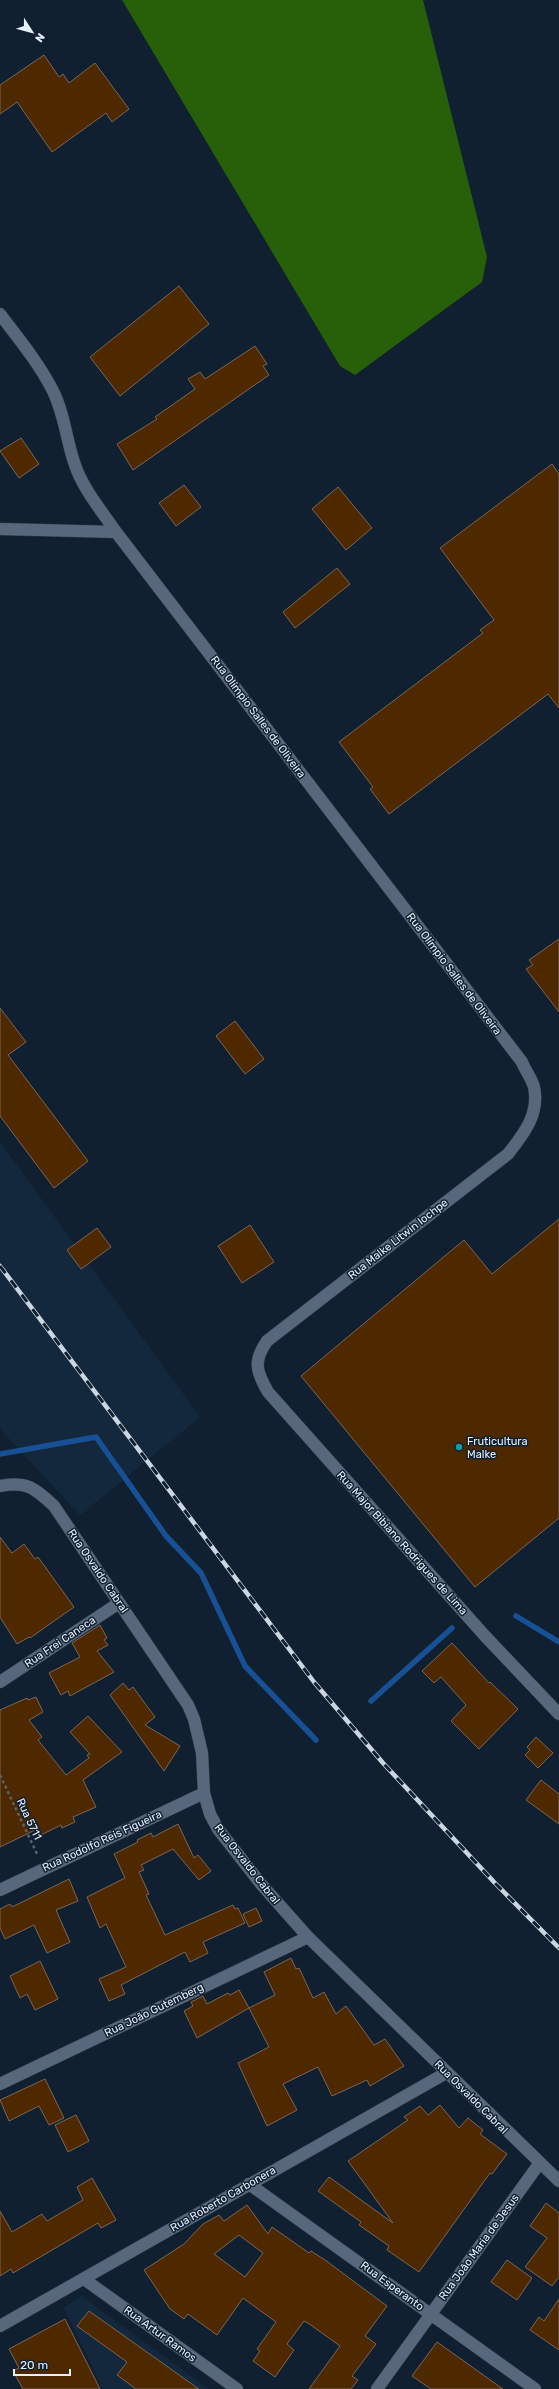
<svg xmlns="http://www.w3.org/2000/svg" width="559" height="2389" font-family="Rubik,sans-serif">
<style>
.built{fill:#14283d}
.forest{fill:#276009}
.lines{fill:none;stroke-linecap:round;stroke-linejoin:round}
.stream{stroke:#185095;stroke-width:5.5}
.building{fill:#4e2900;stroke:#7b6655;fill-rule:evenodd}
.minor-casing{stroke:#333c4a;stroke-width:13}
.path{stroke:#556371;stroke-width:2.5;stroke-dasharray:3 3;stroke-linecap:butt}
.minor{stroke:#57687c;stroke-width:12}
.rail-casing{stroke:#cbd6e1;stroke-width:4.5}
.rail{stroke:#112030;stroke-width:3;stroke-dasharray:9;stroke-linecap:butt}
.culture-dot{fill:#0f9aa8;stroke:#112030;stroke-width:1.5}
.labels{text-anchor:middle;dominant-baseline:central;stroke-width:3;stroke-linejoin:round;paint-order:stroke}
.street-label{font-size:11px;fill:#e6f0fb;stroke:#112030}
.poi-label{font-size:11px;fill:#e6f0fb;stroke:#112030;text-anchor:start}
</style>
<rect width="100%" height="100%" fill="#112030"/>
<path class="built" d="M 0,1142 L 200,1417 L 80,1515 L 0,1429 Z
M 81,2296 L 209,2389 L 103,2389 L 64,2308 Z"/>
<path class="forest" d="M 122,0 L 423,0 L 487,257 L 482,282 L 355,375 L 340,366 Z"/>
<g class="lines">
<path class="stream" d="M 0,1454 L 96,1437 L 166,1536 L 201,1573 L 245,1666 L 316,1740
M 516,1616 L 559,1642
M 371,1701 L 452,1628"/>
</g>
<path class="building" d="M 44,55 L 59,77 L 63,74 L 69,83 L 95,63 L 129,109 L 112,122 L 106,113 L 52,152 L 17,102 L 0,114 L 0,85 Z
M 179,286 L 209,324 L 120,396 L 90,357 Z
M 255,346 L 267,364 L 263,366 L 269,375 L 133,470 L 117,444 L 157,419 L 155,417 L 195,389 L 188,379 L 200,372 L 205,379 Z
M 21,438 L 39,464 L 19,478 L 0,451 Z
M 552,464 L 559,474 L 559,708 L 548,694 L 389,814 L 370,789 L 373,787 L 339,742 L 483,633 L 480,630 L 494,620 L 440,548 Z
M 184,485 L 201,507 L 176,526 L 159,503 Z
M 338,487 L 372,528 L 346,550 L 312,509 Z
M 337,568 L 350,584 L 295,628 L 283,612 Z
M 559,939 L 559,1012 L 526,969 L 533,965 L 529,960 Z
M 0,1008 L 26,1042 L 8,1055 L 88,1161 L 54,1188 L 0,1116 Z
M 235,1021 L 264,1059 L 245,1074 L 216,1036 Z
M 559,1219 L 559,1518 L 475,1587 L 301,1376 L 464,1240 L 492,1274 Z
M 250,1225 L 274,1262 L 242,1283 L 218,1246 Z
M 97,1228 L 111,1247 L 81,1269 L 67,1250 Z
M 0,1537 L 12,1553 L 24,1544 L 35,1559 L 38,1557 L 74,1607 L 30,1638 L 29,1637 L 17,1644 L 0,1617 Z
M 100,1625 L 107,1638 L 104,1640 L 108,1645 L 97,1651 L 114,1672 L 70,1696 L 68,1691 L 61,1695 L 49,1673 L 80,1657 L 72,1643 Z
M 452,1643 L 489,1683 L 490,1682 L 518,1709 L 479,1749 L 451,1721 L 466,1705 L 441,1677 L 434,1683 L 422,1671 Z
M 123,1683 L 129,1690 L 133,1687 L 155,1717 L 145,1725 L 180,1746 L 164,1771 L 110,1695 Z
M 36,1697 L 43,1712 L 29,1720 L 42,1737 L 38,1740 L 66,1775 L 89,1758 L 87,1755 L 90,1754 L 70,1732 L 88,1716 L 122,1752 L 83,1780 L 96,1807 L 73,1817 L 75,1822 L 62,1828 L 61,1825 L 39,1836 L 35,1830 L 0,1847 L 0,1710 L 27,1698 L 28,1700 Z
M 536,1737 L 553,1753 L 538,1768 L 525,1755 L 530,1750 L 527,1747 Z
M 541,1780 L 559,1794 L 559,1824 L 526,1800 Z
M 178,1824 L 194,1858 L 198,1855 L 211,1871 L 199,1880 L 173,1849 L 141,1865 L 144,1870 L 139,1872 L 149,1894 L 146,1895 L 165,1935 L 233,1905 L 235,1909 L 238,1908 L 245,1923 L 203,1942 L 208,1953 L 190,1962 L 185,1952 L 121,1985 L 125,1994 L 109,2001 L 99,1979 L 126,1967 L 106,1924 L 100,1928 L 87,1897 L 125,1878 L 114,1854 L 138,1842 L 137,1840 L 151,1833 L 153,1837 Z
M 69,1879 L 78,1901 L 56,1910 L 70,1942 L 47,1953 L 34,1925 L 5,1939 L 0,1928 L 0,1909 L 10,1904 L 12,1907 Z
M 256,1908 L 262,1921 L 249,1927 L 243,1914 Z
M 291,1958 L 296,1969 L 299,1968 L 313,1998 L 324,1992 L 336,2014 L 346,2006 L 374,2045 L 385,2039 L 404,2066 L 370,2086 L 367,2080 L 332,2096 L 318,2067 L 283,2084 L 297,2110 L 267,2126 L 238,2063 L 269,2047 L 249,2008 L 275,1995 L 264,1972 Z
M 40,1961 L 58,1999 L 35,2010 L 27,1994 L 20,1998 L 10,1976 Z
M 239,1990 L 249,2008 L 197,2038 L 184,2011 L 193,2006 L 191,2002 L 203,1996 L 207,2004 L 228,1993 L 230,1995 Z
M 45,2079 L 64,2118 L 49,2125 L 39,2106 L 9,2121 L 0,2100 Z
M 440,2105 L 459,2128 L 468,2118 L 483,2130 L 480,2134 L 507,2154 L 492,2174 L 490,2173 L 419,2272 L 387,2250 L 389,2246 L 359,2225 L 361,2222 L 318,2191 L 329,2177 L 393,2223 L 348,2161 L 408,2120 L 404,2117 L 420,2106 L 428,2115 Z
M 76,2115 L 89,2141 L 68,2152 L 55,2125 Z
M 92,2178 L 116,2220 L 101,2228 L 98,2223 L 13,2273 L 11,2269 L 0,2276 L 0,2211 L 12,2232 L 42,2214 L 47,2221 L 83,2200 L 77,2187 Z
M 546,2203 L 559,2213 L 559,2277 L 552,2286 L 525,2267 L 547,2238 L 530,2226 Z
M 247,2205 L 268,2234 L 272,2227 L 309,2253 L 311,2251 L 325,2260 L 387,2306 L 365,2336 L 376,2344 L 352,2376 L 358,2380 L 351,2389 L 309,2389 L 340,2346 L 308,2323 L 304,2321 L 287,2344 L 294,2350 L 275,2377 L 253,2361 L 260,2351 L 257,2349 L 276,2322 L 243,2298 L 217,2335 L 188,2314 L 184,2319 L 170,2309 L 144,2270 L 184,2244 L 203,2224 L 219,2215 L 224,2221 ZM 239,2235 L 263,2253 L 245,2277 L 214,2254 Z
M 507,2260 L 532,2278 L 517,2300 L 491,2282 Z
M 559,2299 L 559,2350 L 530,2330 L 539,2317 L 544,2321 Z
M 89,2311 L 199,2389 L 136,2389 L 117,2375 L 127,2362 L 77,2326 Z
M 65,2319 L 100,2389 L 23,2389 L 13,2371 L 19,2368 L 9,2349 Z
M 437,2342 L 503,2389 L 431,2389 L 412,2376 Z"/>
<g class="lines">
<defs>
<path id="minor" d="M 0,314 C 18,338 38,362 52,389 C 64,412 66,438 74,462 C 82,488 101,510 116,532 L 522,1062 C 525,1070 532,1079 534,1087 C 540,1114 523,1135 508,1154 L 267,1341 C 253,1361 256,1371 268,1392 L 485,1636 L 559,1714
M 0,529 L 116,532
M 0,1486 C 27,1481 35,1488 54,1506 L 188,1705 L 194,1719 L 202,1753 L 204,1793 L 210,1814 L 218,1829 L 261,1884 L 308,1937 L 559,2181
M 0,1682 L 119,1603
M 0,1890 L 204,1793
M 0,2084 L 308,1937
M 249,2184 L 535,2389
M 84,2279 L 237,2389
M 0,2326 L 446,2073
M 377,2389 L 539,2164"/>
</defs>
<use href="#minor" class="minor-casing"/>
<path class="path" d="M 0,1775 L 38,1856"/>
<use href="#minor" class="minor"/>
<defs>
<path id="rail" d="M 0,1266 L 314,1682 L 383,1763 L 494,1882 L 559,1948"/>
</defs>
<use href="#rail" class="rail-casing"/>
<use href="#rail" class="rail"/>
</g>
<circle class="culture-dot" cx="459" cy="1447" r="4"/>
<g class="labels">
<g class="street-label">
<text transform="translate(258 717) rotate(53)">Rua Olímpio Salles de Oliveira</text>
<text transform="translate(454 974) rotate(53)">Rua Olímpio Salles de Oliveira</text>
<text transform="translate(398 1239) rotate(-38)">Rua Malke Litwin Iochpe</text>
<text transform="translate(402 1543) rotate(48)">Rua Major Bibiano Rodrigues de Lima</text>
<text transform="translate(98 1571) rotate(56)">Rua Osvaldo Cabral</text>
<text transform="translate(60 1642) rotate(-34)">Rua Frei Caneca</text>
<text transform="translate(29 1819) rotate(65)">Rua 5711</text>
<text transform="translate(102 1841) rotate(-25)">Rua Rodolfo Reis Figueira</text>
<text transform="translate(247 1864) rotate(52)">Rua Osvaldo Cabral</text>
<text transform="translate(154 2010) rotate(-26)">Rua João Gutemberg</text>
<text transform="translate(471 2097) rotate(45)">Rua Osvaldo Cabral</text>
<text transform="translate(223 2199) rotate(-30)">Rua Roberto Carbonera</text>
<text transform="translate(479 2247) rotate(-54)">Rua João Maria de Jesus</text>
<text transform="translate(392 2286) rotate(36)">Rua Esperanto</text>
<text transform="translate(160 2334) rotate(36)">Rua Artur Ramos</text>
</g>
<g class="poi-label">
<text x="467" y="1441">Fruticultura<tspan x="467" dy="13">Malke</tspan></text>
</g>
</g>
<g transform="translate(32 32) rotate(126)" stroke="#112030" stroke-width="3" paint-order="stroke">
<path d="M0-3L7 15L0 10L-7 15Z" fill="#e6f0fb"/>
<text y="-6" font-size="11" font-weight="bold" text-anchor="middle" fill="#e6f0fb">N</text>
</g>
<path d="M14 2369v6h56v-6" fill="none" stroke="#e6f0fb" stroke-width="2"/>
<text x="20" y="2369" font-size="12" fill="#e6f0fb" stroke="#112030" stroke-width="3" paint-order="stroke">20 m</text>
</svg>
